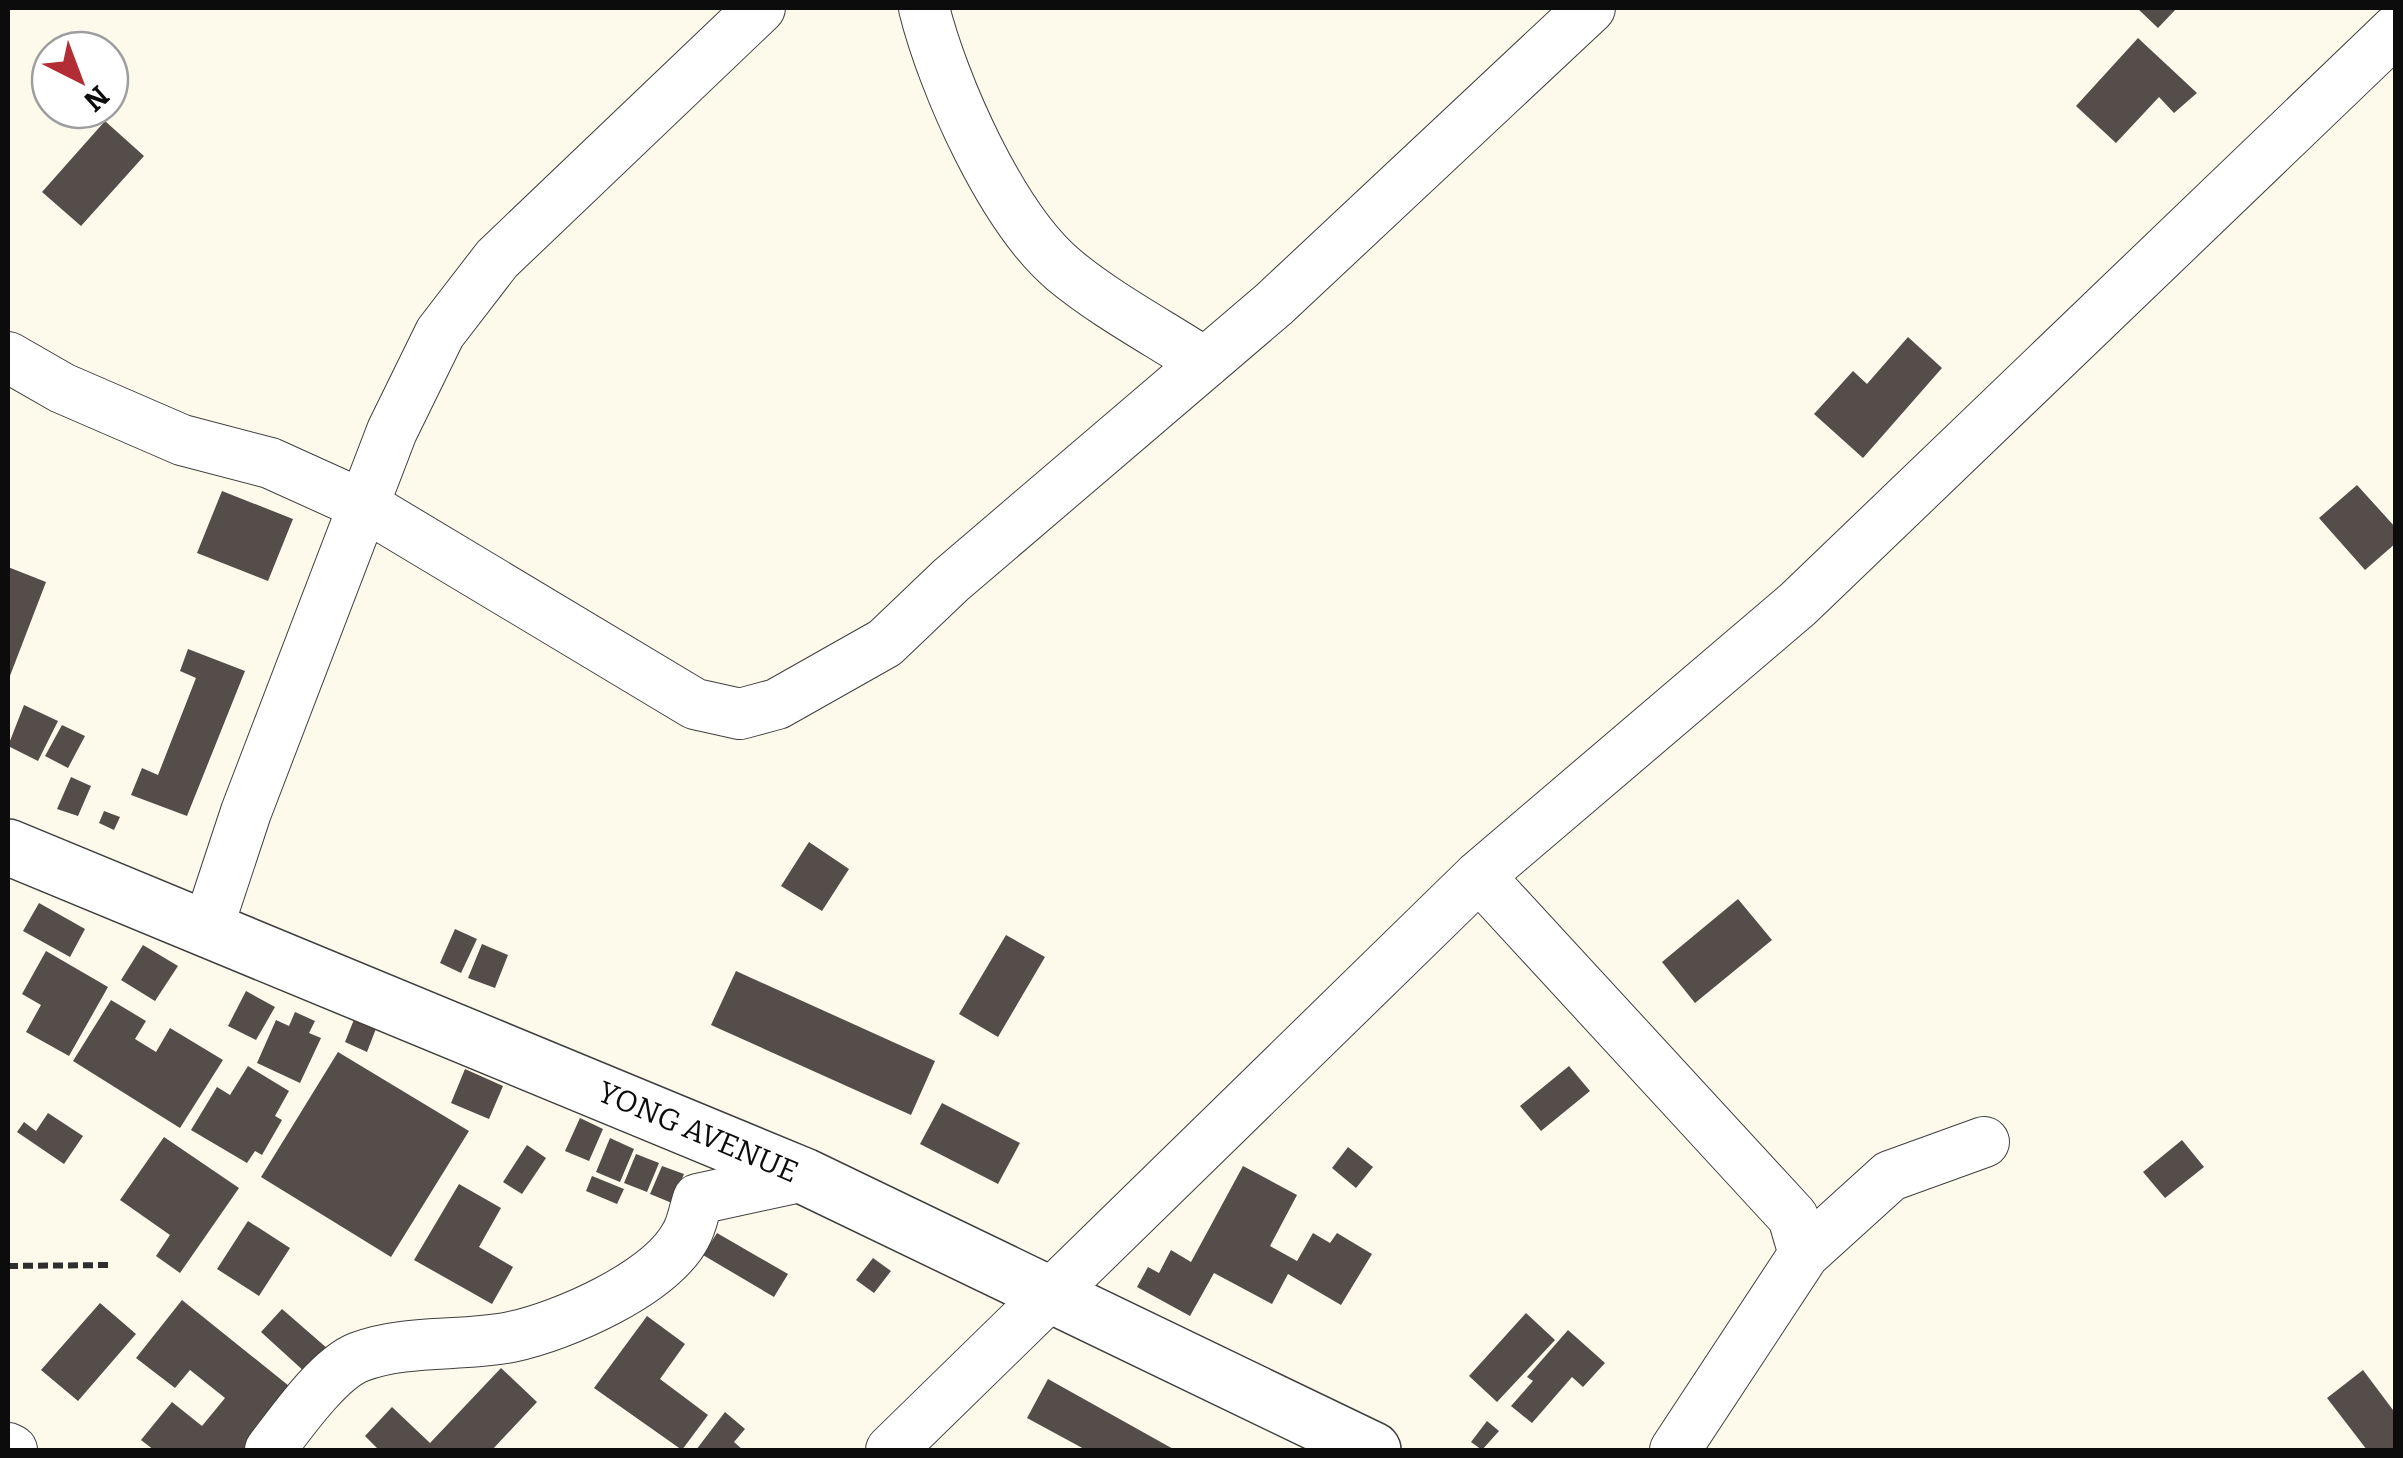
<svg xmlns="http://www.w3.org/2000/svg" width="2403" height="1458" font-family="Bitter,serif">
<style>
.building{fill:#544d49}
.lines{fill:none;stroke-linecap:round;stroke-linejoin:round}
.minor-casing{stroke:#3f3f3f;stroke-width:52}
.tertiary-casing{stroke:#3f3f3f;stroke-width:58}
.path{stroke:#2e2e2e;stroke-width:6;stroke-dasharray:10 5;stroke-linecap:butt}
.minor{stroke:#fff;stroke-width:50}
.tertiary{stroke:#fff;stroke-width:55}
.labels{text-anchor:middle;dominant-baseline:central;stroke-width:10;stroke-linejoin:round;paint-order:stroke}
.street-label{font-size:30px;fill:#0c0c0c;stroke:#fff}
</style>
<rect width="100%" height="100%" fill="#fefaeb"/>
<path class="building" d="M 2137,8 L 2177,8 L 2158,28 Z
M 2138,38 L 2197,93 L 2174,113 L 2159,97 L 2116,143 L 2076,106 Z
M 105,121 L 144,156 L 81,226 L 42,192 Z
M 1908,337 L 1942,368 L 1863,458 L 1814,414 L 1853,371 L 1867,384 Z
M 2357,485 L 2396,528 L 2396,543 L 2365,570 L 2319,518 Z
M 222,491 L 293,519 L 268,581 L 197,553 Z
M 8,567 L 46,582 L 8,681 Z
M 188,649 L 245,671 L 187,816 L 131,795 L 142,768 L 158,775 L 196,678 L 180,671 Z
M 24,705 L 58,721 L 38,761 L 8,746 Z
M 62,725 L 85,736 L 68,768 L 45,756 Z
M 71,777 L 91,786 L 78,816 L 57,809 Z
M 104,811 L 120,817 L 114,830 L 99,823 Z
M 809,842 L 849,869 L 822,911 L 781,886 Z
M 1738,899 L 1772,940 L 1695,1003 L 1662,962 Z
M 39,903 L 85,929 L 70,957 L 23,931 Z
M 455,929 L 477,939 L 461,973 L 440,963 Z
M 1006,935 L 1045,957 L 998,1037 L 959,1014 Z
M 482,944 L 508,955 L 495,988 L 468,978 Z
M 143,945 L 178,966 L 155,1001 L 121,980 Z
M 46,951 L 108,987 L 69,1056 L 26,1032 L 41,1005 L 22,994 Z
M 736,971 L 935,1061 L 911,1115 L 711,1025 Z
M 246,991 L 275,1007 L 256,1040 L 228,1026 Z
M 111,1000 L 146,1021 L 135,1039 L 156,1052 L 170,1028 L 223,1060 L 180,1128 L 73,1061 Z
M 295,1012 L 315,1021 L 309,1033 L 321,1038 L 300,1083 L 257,1063 L 276,1020 L 289,1026 Z
M 355,1017 L 377,1026 L 367,1052 L 345,1042 Z
M 338,1052 L 469,1131 L 391,1257 L 261,1177 Z
M 248,1066 L 289,1091 L 275,1116 L 282,1120 L 262,1155 L 255,1151 L 247,1163 L 191,1130 L 217,1087 L 230,1095 Z
M 1569,1066 L 1590,1091 L 1541,1131 L 1520,1106 Z
M 465,1069 L 503,1086 L 489,1119 L 451,1103 Z
M 942,1103 L 1020,1143 L 998,1184 L 920,1144 Z
M 48,1113 L 83,1136 L 64,1164 L 17,1132 L 24,1122 L 36,1131 Z
M 580,1118 L 603,1129 L 589,1161 L 565,1151 Z
M 164,1137 L 239,1188 L 180,1273 L 156,1256 L 170,1235 L 120,1200 Z
M 610,1138 L 634,1149 L 620,1182 L 596,1172 Z
M 2182,1140 L 2204,1167 L 2165,1198 L 2143,1172 Z
M 527,1145 L 546,1158 L 522,1194 L 503,1182 Z
M 1348,1147 L 1373,1167 L 1356,1188 L 1332,1168 Z
M 636,1154 L 659,1163 L 647,1192 L 624,1183 Z
M 662,1166 L 684,1174 L 672,1203 L 650,1194 Z
M 1243,1166 L 1297,1195 L 1270,1246 L 1297,1261 L 1313,1233 L 1330,1243 L 1337,1233 L 1372,1254 L 1341,1305 L 1288,1274 L 1272,1304 L 1214,1273 L 1190,1316 L 1137,1287 L 1148,1267 L 1159,1273 L 1171,1250 L 1191,1262 Z
M 592,1176 L 624,1189 L 617,1204 L 586,1191 Z
M 459,1184 L 501,1208 L 479,1247 L 513,1267 L 492,1304 L 414,1260 Z
M 248,1221 L 290,1248 L 259,1296 L 217,1269 Z
M 717,1233 L 788,1274 L 774,1297 L 703,1255 Z
M 873,1258 L 891,1271 L 874,1293 L 856,1280 Z
M 182,1300 L 294,1390 L 245,1450 L 154,1450 L 141,1440 L 172,1402 L 202,1426 L 225,1398 L 190,1370 L 175,1388 L 136,1358 Z
M 100,1303 L 136,1334 L 78,1401 L 41,1370 Z
M 282,1309 L 328,1349 L 306,1373 L 261,1332 Z
M 1526,1313 L 1555,1340 L 1497,1402 L 1469,1376 Z
M 647,1316 L 685,1344 L 660,1379 L 708,1415 L 682,1450 L 594,1388 Z
M 1568,1330 L 1605,1363 L 1583,1387 L 1572,1377 L 1532,1423 L 1511,1406 L 1533,1381 L 1527,1377 Z
M 501,1368 L 537,1402 L 492,1450 L 379,1450 L 365,1436 L 392,1407 L 430,1443 Z
M 2363,1370 L 2396,1414 L 2396,1450 L 2367,1450 L 2327,1398 Z
M 1048,1379 L 1175,1450 L 1086,1450 L 1027,1418 Z
M 725,1412 L 745,1429 L 734,1442 L 743,1450 L 696,1450 Z
M 1487,1421 L 1499,1431 L 1482,1450 L 1471,1442 Z"/>
<g class="lines">
<defs>
<path id="minor" d="M 924,8 C 943,85 1002,218 1064,270 C 1106,305 1159,333 1205,363
M 8,357 L 62,388 L 182,440 L 270,463 L 365,506 L 695,704 L 740,714 L 777,704 L 885,643 L 951,580 L 1274,304 L 1590,8
M 1479,876 L 1793,1217 L 1804,1254 L 1675,1450
M 207,930 L 246,812 L 392,431 L 440,333 L 497,259 L 760,8
M 1804,1254 L 1890,1176 L 1984,1142
M 8,1448 L 12,1450
M 270,1450 C 290,1424 328,1369 359,1357 C 407,1339 462,1347 511,1337 C 563,1326 660,1284 686,1235 C 692,1225 694,1211 698,1199 L 804,1176
M 891,1450 L 1479,876 L 1798,604 L 2396,30"/>
<path id="tertiary" d="M 8,847 L 804,1176 L 1373,1450"/>
</defs>
<use href="#minor" class="minor-casing"/>
<use href="#tertiary" class="tertiary-casing"/>
<path class="path" d="M 8,1266 L 108,1265"/>
<use href="#minor" class="minor"/>
<use href="#tertiary" class="tertiary"/>
</g>
<g class="labels">
<g class="street-label">
<text transform="translate(698 1132) rotate(23)">YONG AVENUE</text>
</g>
</g>
<rect width="2403" height="1458" fill="none" stroke="#0c0c0c" stroke-width="20"/>
<g transform="translate(80 80) rotate(138)"><circle r="48" fill="#ffffff" stroke="#9e9e9e" stroke-width="2.5"/>
<path d="M0-8L18 38L0 25L-18 38Z" fill="#b32d35"/>
<text y="-15" font-size="28" font-weight="bold" text-anchor="middle" fill="#0c0c0c">N</text>
</g>
</svg>
